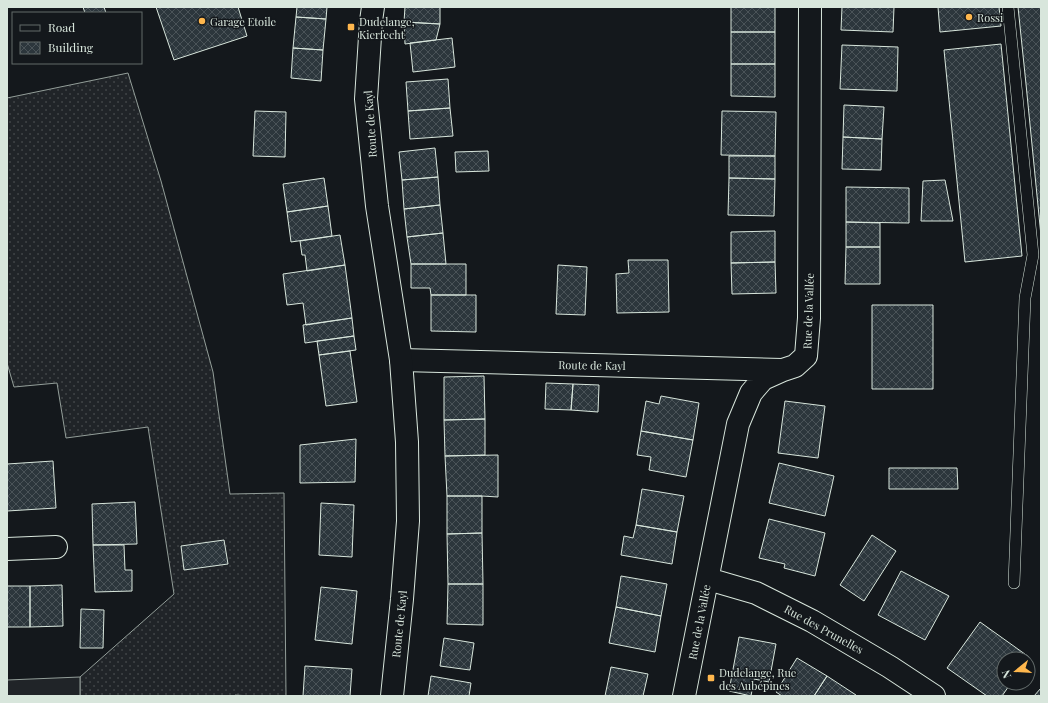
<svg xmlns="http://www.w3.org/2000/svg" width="1048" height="703" font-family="'Playfair Display',serif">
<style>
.grass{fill:url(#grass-dots);stroke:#939e99}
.garden{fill:#202428;stroke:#939e99}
.building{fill:url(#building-cross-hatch);stroke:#d8e6dc}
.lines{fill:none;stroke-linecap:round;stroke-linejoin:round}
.lane-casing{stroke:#d8e6dc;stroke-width:12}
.street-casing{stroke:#d8e6dc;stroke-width:24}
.primary-casing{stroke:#d8e6dc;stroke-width:24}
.lane{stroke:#14181c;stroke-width:11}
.street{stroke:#14181c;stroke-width:22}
.primary{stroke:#14181c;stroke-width:22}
.poi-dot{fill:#ffb74d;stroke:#14181c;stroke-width:1.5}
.labels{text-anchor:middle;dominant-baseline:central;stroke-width:3;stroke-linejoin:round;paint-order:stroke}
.poi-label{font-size:11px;fill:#d8e6dc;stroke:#14181c;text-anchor:start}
.street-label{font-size:11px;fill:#d8e6dc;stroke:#14181c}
</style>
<defs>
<pattern id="grass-dots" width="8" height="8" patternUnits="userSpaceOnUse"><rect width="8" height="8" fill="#202428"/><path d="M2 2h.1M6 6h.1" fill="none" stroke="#404447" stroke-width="1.8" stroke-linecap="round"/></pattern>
<pattern id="building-cross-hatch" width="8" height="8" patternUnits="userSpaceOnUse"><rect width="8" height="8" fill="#2c363c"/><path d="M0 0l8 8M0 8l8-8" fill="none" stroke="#4a5358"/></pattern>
</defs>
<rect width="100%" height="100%" fill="#14181c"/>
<path class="grass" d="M 128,73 L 161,181 L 213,372 L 230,494 L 284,493 L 286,696 L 251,696 L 235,695 L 235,696 L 80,696 L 80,677 L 174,594 L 148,427 L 66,438 L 57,383 L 14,387 L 7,363 L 7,98 Z"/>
<path class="garden" d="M 80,677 L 80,696 L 7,696 L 7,680 Z"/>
<path class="building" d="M 83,7 L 104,7 L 106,13 L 85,13 Z
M 156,7 L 238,7 L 247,36 L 174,60 Z
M 297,7 L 327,7 L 326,19 L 296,17 Z
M 405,7 L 440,7 L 440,24 L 404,22 Z
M 731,7 L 775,7 L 775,32 L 731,32 Z
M 842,7 L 894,7 L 893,32 L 841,30 Z
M 938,7 L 999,7 L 1001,26 L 940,32 Z
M 1018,7 L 1041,7 L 1041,236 L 1026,84 Z
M 296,17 L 326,19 L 323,50 L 293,48 Z
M 404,22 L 440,24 L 436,40 L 405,44 Z
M 731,32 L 775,32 L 775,64 L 731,64 Z
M 452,38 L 455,67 L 413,72 L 410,43 Z
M 1001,44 L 1022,256 L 965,262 L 944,50 Z
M 842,45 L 898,47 L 897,91 L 840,89 Z
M 293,48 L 323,50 L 321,81 L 291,78 Z
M 731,64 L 775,64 L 775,97 L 731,96 Z
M 448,79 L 450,108 L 408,111 L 406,82 Z
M 844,105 L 884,107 L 882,139 L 843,137 Z
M 450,108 L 453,136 L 410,139 L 408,111 Z
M 255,111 L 286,112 L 285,157 L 253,156 Z
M 722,111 L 776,112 L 775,156 L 721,155 Z
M 843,137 L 882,139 L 881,170 L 842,169 Z
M 435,148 L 438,177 L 402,180 L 399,152 Z
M 488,151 L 489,171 L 456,172 L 455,152 Z
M 729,156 L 775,156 L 775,179 L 729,178 Z
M 438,177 L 440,205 L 404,209 L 402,180 Z
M 324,178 L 328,206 L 287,212 L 283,184 Z
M 729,178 L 775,179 L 774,216 L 728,215 Z
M 945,180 L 953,221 L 921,221 L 923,181 Z
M 846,187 L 909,188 L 909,223 L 846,222 Z
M 440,205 L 443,233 L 407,237 L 404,209 Z
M 328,206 L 332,236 L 291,242 L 287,212 Z
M 846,222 L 880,223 L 880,247 L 846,247 Z
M 775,231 L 775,262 L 731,263 L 731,232 Z
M 443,233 L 446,264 L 411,264 L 407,237 Z
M 340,235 L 345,265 L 307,271 L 305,255 L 302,255 L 300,241 Z
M 846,247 L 880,247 L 880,284 L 845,284 Z
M 628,260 L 668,260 L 669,312 L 617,313 L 616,274 L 629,273 Z
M 775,262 L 776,293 L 732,294 L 731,263 Z
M 411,264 L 466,264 L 466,295 L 431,295 L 430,288 L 411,288 Z
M 345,265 L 352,318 L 306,325 L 303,303 L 287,305 L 283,274 Z
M 558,265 L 587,267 L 585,315 L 556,314 Z
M 431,295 L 476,295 L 476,332 L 431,331 Z
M 872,305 L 933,305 L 933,389 L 872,389 Z
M 352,318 L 354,336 L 305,343 L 303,325 Z
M 354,336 L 356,350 L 319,355 L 317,341 Z
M 350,351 L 357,402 L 326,406 L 319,355 Z
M 484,376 L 485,419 L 444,420 L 444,377 Z
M 546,383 L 573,384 L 571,410 L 545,409 Z
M 573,384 L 599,385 L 598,412 L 571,410 Z
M 661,396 L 699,403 L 693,440 L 641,431 L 646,401 L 659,404 Z
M 785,401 L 825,406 L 818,458 L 778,453 Z
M 485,419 L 485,455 L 445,456 L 444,420 Z
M 641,431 L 693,440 L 686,477 L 649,470 L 651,457 L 637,455 Z
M 356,439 L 355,482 L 300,483 L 300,445 Z
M 498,455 L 498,497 L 482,496 L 447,496 L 445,456 Z
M 53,461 L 56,508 L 7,511 L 7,464 Z
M 779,463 L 834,476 L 825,516 L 769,503 Z
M 889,468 L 957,468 L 958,489 L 889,489 Z
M 642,489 L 684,496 L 677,532 L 636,525 Z
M 447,496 L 482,496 L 482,533 L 447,534 Z
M 135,502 L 137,544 L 93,545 L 92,504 Z
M 321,503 L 354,505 L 352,557 L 319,555 Z
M 769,519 L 825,533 L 815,576 L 784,568 L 785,564 L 759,558 Z
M 636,525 L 677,532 L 672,564 L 621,555 L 624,536 L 633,538 Z
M 482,533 L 483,584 L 448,584 L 447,534 Z
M 872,535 L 896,551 L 864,601 L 840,585 Z
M 224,540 L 228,564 L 184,570 L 181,546 Z
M 93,545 L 124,545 L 125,570 L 132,570 L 132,591 L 95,592 Z
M 901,571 L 949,596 L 925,640 L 878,615 Z
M 621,576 L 667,584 L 661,616 L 616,607 Z
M 448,584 L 483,584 L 483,625 L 447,624 Z
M 62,585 L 63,626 L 30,627 L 30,586 Z
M 7,586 L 30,586 L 30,627 L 7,627 Z
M 321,587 L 357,591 L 352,644 L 315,640 Z
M 616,607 L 661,616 L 655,652 L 609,643 Z
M 81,609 L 104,610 L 103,648 L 80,648 Z
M 980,622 L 1029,657 L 1028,659 L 1004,659 L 1004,683 L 1011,683 L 1002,696 L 987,696 L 947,668 Z
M 739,637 L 776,644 L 769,682 L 754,679 L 751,696 L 729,691 Z
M 444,638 L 474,643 L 470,670 L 440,666 Z
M 797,658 L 827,676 L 814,696 L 782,696 L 776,692 Z
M 305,666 L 352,669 L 350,696 L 303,696 Z
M 611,667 L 648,674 L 643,696 L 605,696 Z
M 431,676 L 471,683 L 469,696 L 428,696 Z
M 827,676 L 856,695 L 855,696 L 814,696 Z
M 1041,688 L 1041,696 L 1034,696 Z"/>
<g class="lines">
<defs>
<path id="lane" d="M 1008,7 L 1033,255 L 1025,298 L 1014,583"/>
<path id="street" d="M 401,360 L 782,370
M 7,549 L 56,547
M 708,579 L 756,593 L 812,621 L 890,667 L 934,696
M 684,696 L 738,424 L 751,393 L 763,379 L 783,370 L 795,366 L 806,356 L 809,318 L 810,7"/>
<path id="primary" d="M 373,7 L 371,21 L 366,99 L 377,206 L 401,360 L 407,442 L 408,521 L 402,599 L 392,696"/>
</defs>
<use href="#lane" class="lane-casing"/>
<use href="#street" class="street-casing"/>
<use href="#primary" class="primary-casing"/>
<use href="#lane" class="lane"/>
<use href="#street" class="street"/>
<use href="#primary" class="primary"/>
</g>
<g class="poi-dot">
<circle cx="969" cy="17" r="4"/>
<circle cx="202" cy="21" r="4"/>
<rect x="347" y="23" width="8" height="8" rx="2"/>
<rect x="707" y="674" width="8" height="8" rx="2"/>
</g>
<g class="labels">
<g class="poi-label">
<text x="977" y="17">Rossi</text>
<text x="210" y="21">Garage Etoile</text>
<text x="359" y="21">Dudelange,<tspan x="359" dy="13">Kierfecht</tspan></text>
<text x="719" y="672">Dudelange, Rue<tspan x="719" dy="13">des Aubépines</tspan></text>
</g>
<g class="street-label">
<text transform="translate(370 124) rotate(-94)">Route de Kayl</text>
<text transform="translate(808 311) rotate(-88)">Rue de la Vallée</text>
<text transform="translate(592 365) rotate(1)">Route de Kayl</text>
<text transform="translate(699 622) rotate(-79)">Rue de la Vallée</text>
<text transform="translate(399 624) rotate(-84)">Route de Kayl</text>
<text transform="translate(824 629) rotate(29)">Rue des Prunelles</text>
</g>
</g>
<rect width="1048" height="703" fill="none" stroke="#d8e6dc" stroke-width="16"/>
<rect x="12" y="12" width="130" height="52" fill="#14181c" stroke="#626a69"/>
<rect x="20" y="25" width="20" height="6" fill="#14181c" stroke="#626a69"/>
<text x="48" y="32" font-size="12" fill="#d8e6dc">Road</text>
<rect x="20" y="42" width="20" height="12" fill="url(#building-cross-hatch)" stroke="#626a69"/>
<text x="48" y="52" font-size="12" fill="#d8e6dc">Building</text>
<g transform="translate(1016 671) rotate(252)"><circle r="19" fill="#14181c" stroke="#626a69"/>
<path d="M0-3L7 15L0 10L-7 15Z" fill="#ffb74d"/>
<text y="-6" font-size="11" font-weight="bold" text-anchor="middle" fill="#d8e6dc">N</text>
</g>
</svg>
